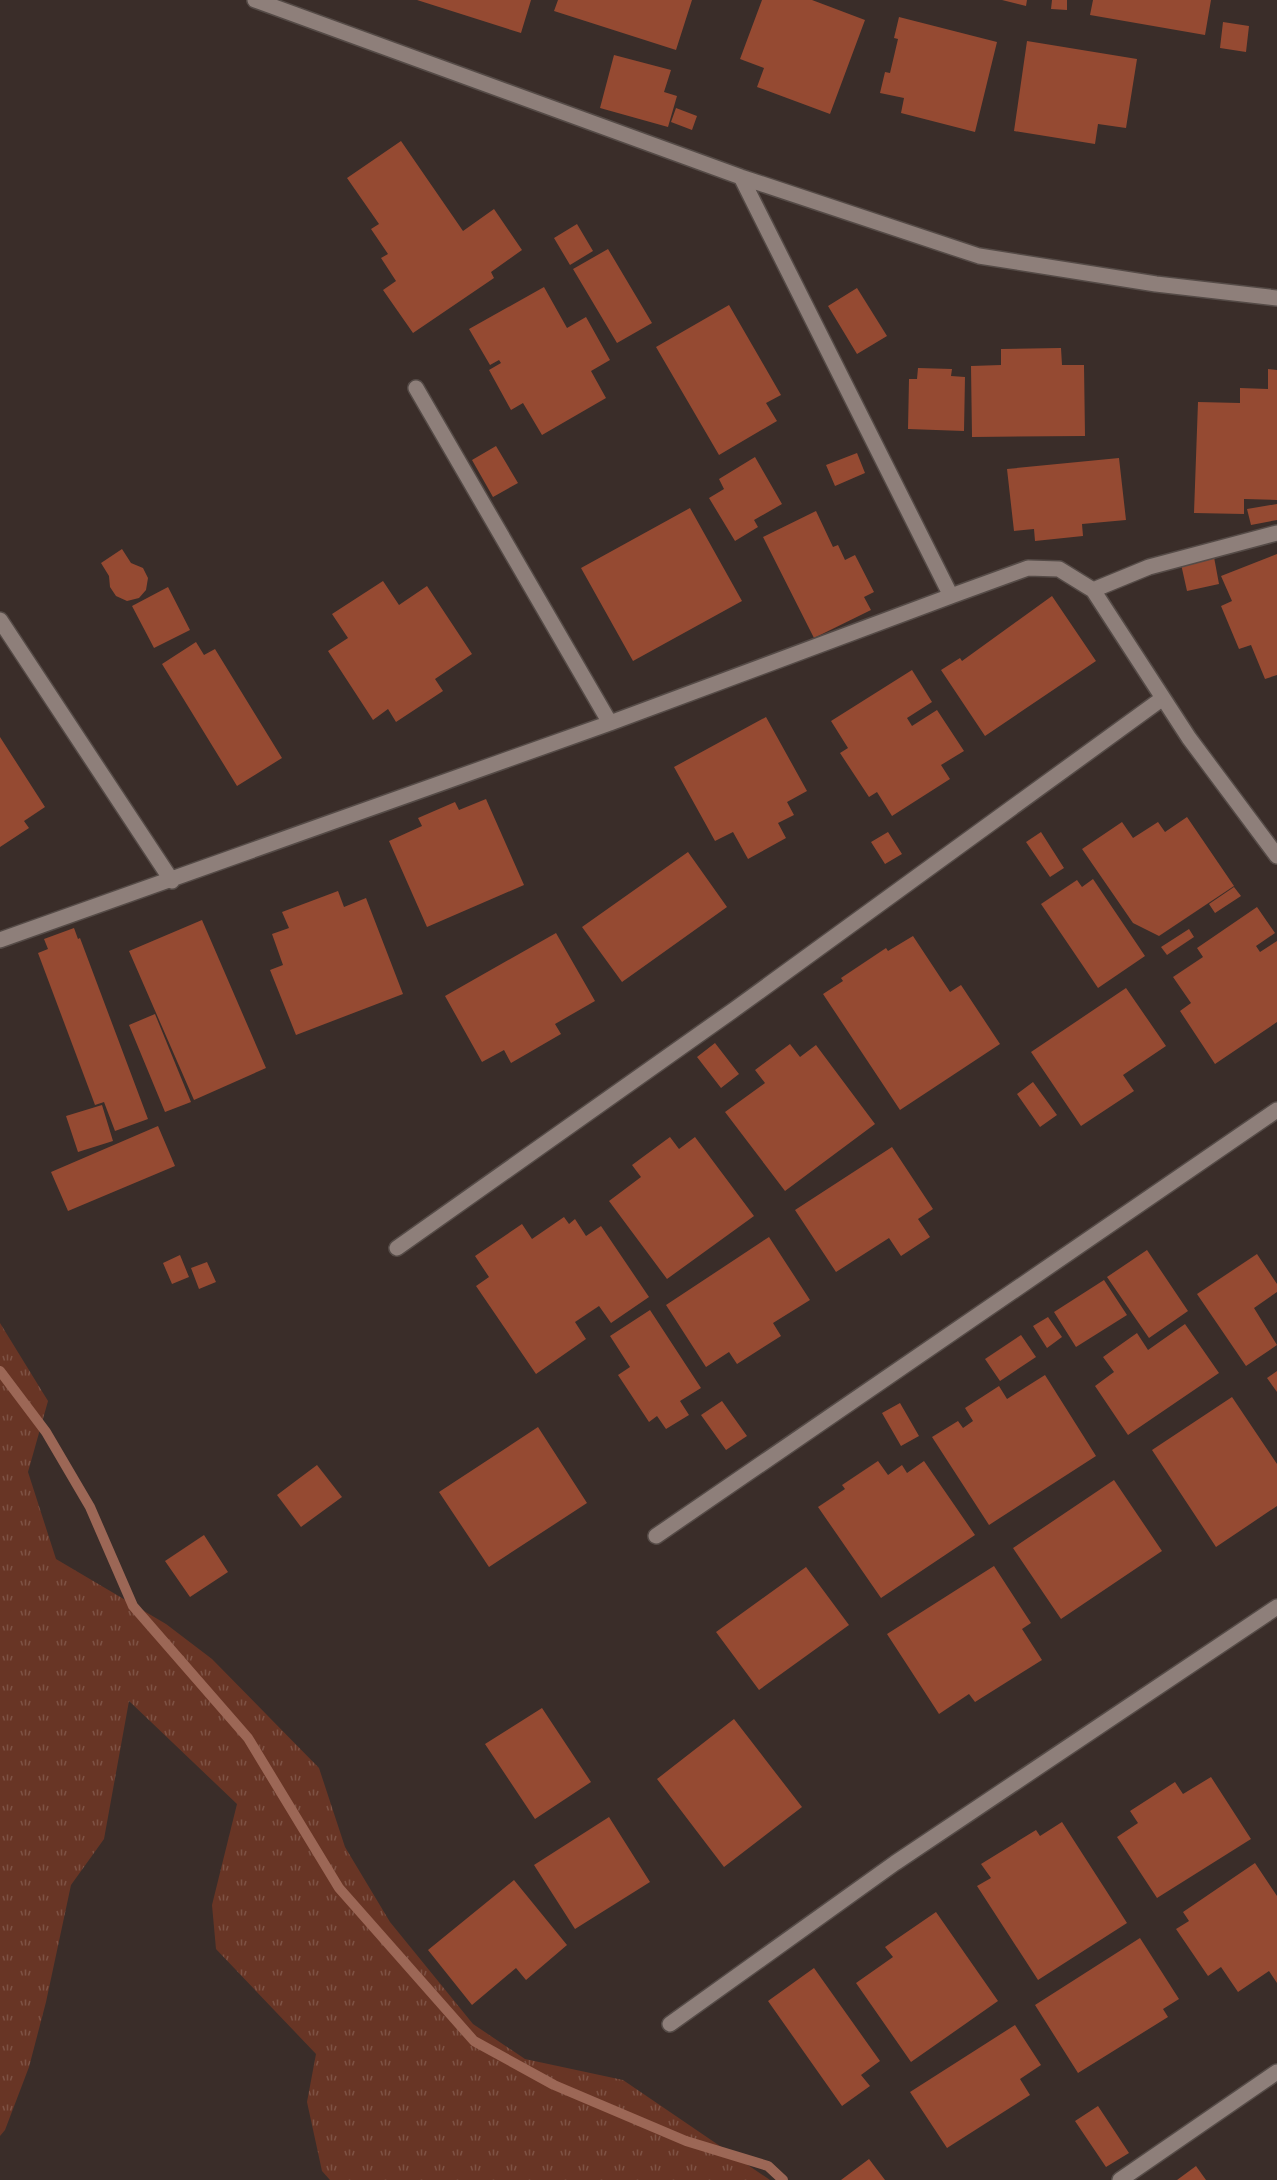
<svg xmlns="http://www.w3.org/2000/svg" width="1277" height="2180" font-family="'Exo 2',sans-serif">
<style>
.grass{fill:url(#grass-tufts)}
.lines{fill:none;stroke-linecap:round;stroke-linejoin:round}
.stream{stroke:#9c6756;stroke-width:10}
.building{fill:#954a32}
.street-casing{stroke:#554b47;stroke-width:18}
.street{stroke:#8e7f7a;stroke-width:15}
</style>
<defs>
<pattern id="grass-tufts" width="24" height="20" patternUnits="userSpaceOnUse" patternTransform="scale(1.5)"><rect width="24" height="20" fill="#683525"/><path d="M3 7l-1-3M5 7V3M7 7l1-3M15 17l-1-3M17 17v-4M19 17l1-3" fill="none" stroke="#7e5244"/></pattern>
</defs>
<rect width="100%" height="100%" fill="#3a2d29"/>
<path class="grass" d="M 0,1323 L 48,1401 L 28,1472 L 56,1559 L 166,1624 L 212,1659 L 319,1768 L 345,1847 L 390,1922 L 473,2024 L 525,2059 L 623,2080 L 770,2180 L 330,2180 L 322,2171 L 307,2102 L 316,2054 L 216,1949 L 212,1905 L 237,1804 L 129,1701 L 104,1839 L 71,1885 L 46,2002 L 29,2067 L 5,2130 L 0,2136 Z"/>
<g class="lines">
<path class="stream" d="M 0,1371 L 46,1432 L 90,1507 L 133,1606 L 248,1738 L 339,1888 L 474,2041 L 554,2085 L 686,2141 L 768,2166 L 783,2180"/>
</g>
<path class="building" d="M 417,0 L 531,0 L 521,33 Z
M 558,0 L 692,0 L 676,50 L 554,11 Z
M 762,0 L 812,0 L 865,20 L 830,114 L 757,87 L 764,68 L 740,59 Z
M 1002,0 L 1027,0 L 1026,6 Z
M 1052,0 L 1067,0 L 1067,10 L 1051,9 Z
M 1093,0 L 1211,0 L 1205,35 L 1090,15 Z
M 899,17 L 997,42 L 975,132 L 901,113 L 904,98 L 880,93 L 885,72 L 890,73 L 898,39 L 894,38 Z
M 1223,22 L 1249,26 L 1246,52 L 1220,48 Z
M 1027,41 L 1137,59 L 1126,128 L 1098,124 L 1095,144 L 1014,131 Z
M 614,55 L 671,70 L 664,92 L 677,96 L 668,127 L 600,108 Z
M 676,108 L 697,116 L 692,130 L 671,122 Z
M 401,141 L 463,231 L 494,209 L 522,250 L 491,272 L 494,278 L 413,333 L 383,290 L 396,281 L 381,258 L 388,254 L 371,229 L 379,224 L 347,178 Z
M 577,224 L 593,251 L 570,265 L 554,238 Z
M 608,249 L 652,323 L 617,343 L 573,269 Z
M 544,287 L 567,328 L 586,317 L 610,360 L 591,371 L 606,398 L 542,435 L 523,403 L 511,410 L 489,370 L 501,363 L 499,360 L 490,365 L 469,329 Z
M 857,288 L 887,336 L 857,354 L 828,306 Z
M 729,305 L 781,395 L 766,403 L 777,421 L 719,455 L 656,347 Z
M 1061,348 L 1062,365 L 1084,365 L 1085,436 L 972,437 L 971,366 L 1001,365 L 1001,349 Z
M 918,368 L 952,369 L 951,376 L 965,377 L 964,431 L 908,429 L 909,379 L 917,379 Z
M 1268,369 L 1277,370 L 1277,500 L 1244,499 L 1244,514 L 1194,513 L 1198,402 L 1240,403 L 1240,388 L 1268,389 Z
M 496,446 L 518,483 L 493,497 L 472,460 Z
M 857,453 L 865,473 L 835,486 L 826,465 Z
M 755,457 L 782,504 L 754,520 L 758,527 L 735,541 L 709,498 L 724,489 L 719,479 Z
M 1119,458 L 1126,520 L 1082,524 L 1083,536 L 1035,541 L 1034,529 L 1014,531 L 1007,469 Z
M 1277,504 L 1277,520 L 1251,525 L 1247,509 Z
M 690,508 L 742,601 L 633,661 L 581,568 Z
M 816,511 L 833,547 L 838,545 L 845,560 L 855,555 L 874,592 L 864,597 L 871,610 L 814,638 L 763,537 Z
M 122,549 L 131,563 L 143,568 L 148,578 L 146,590 L 139,598 L 127,601 L 116,596 L 110,587 L 109,576 L 101,563 Z
M 1277,554 L 1277,675 L 1265,679 L 1251,645 L 1239,649 L 1221,606 L 1232,601 L 1221,576 Z
M 1214,557 L 1219,584 L 1187,591 L 1181,564 Z
M 383,581 L 399,605 L 427,586 L 472,654 L 435,679 L 443,691 L 396,722 L 388,709 L 373,720 L 328,651 L 348,638 L 332,614 Z
M 168,587 L 190,630 L 154,648 L 132,606 Z
M 1052,596 L 1096,661 L 985,736 L 941,670 L 960,658 L 962,661 Z
M 196,642 L 204,655 L 215,649 L 282,758 L 237,786 L 162,664 Z
M 912,670 L 932,702 L 907,718 L 912,726 L 937,710 L 964,751 L 941,765 L 950,779 L 892,816 L 877,792 L 869,797 L 840,753 L 848,748 L 831,721 Z
M 766,717 L 807,791 L 787,802 L 794,815 L 778,823 L 786,838 L 748,859 L 733,832 L 715,841 L 674,767 Z
M 0,737 L 45,807 L 24,821 L 29,828 L 0,847 Z
M 486,799 L 524,885 L 427,927 L 389,841 L 422,826 L 418,818 L 455,802 L 459,810 Z
M 1187,817 L 1234,886 L 1159,936 L 1133,923 L 1082,849 L 1122,822 L 1133,838 L 1158,822 L 1165,832 Z
M 888,832 L 902,854 L 885,864 L 871,842 Z
M 1041,832 L 1064,868 L 1050,877 L 1026,842 Z
M 688,852 L 727,907 L 622,982 L 582,927 Z
M 1093,879 L 1145,956 L 1098,988 L 1041,904 L 1077,880 L 1082,887 Z
M 1234,887 L 1241,896 L 1215,913 L 1209,904 Z
M 338,891 L 344,907 L 366,898 L 403,994 L 296,1035 L 270,970 L 283,965 L 272,934 L 289,928 L 282,912 Z
M 1257,907 L 1275,933 L 1256,946 L 1260,952 L 1277,941 L 1277,1022 L 1215,1064 L 1180,1011 L 1191,1003 L 1173,977 L 1203,957 L 1197,948 Z
M 202,920 L 266,1068 L 194,1100 L 129,951 Z
M 74,928 L 78,939 L 80,938 L 148,1119 L 115,1131 L 104,1102 L 95,1105 L 38,953 L 48,949 L 44,939 Z
M 1189,929 L 1194,937 L 1167,955 L 1161,947 Z
M 556,933 L 595,1001 L 555,1024 L 561,1034 L 511,1063 L 504,1050 L 482,1062 L 445,996 Z
M 913,936 L 950,992 L 961,985 L 1000,1044 L 900,1110 L 823,994 L 843,981 L 841,978 L 886,948 L 888,951 Z
M 1126,988 L 1166,1046 L 1123,1075 L 1134,1091 L 1081,1126 L 1031,1052 Z
M 155,1014 L 191,1102 L 165,1112 L 129,1025 Z
M 715,1043 L 739,1074 L 721,1088 L 697,1057 Z
M 790,1044 L 800,1057 L 816,1045 L 875,1124 L 785,1191 L 725,1112 L 765,1083 L 755,1070 Z
M 1033,1082 L 1057,1115 L 1040,1127 L 1017,1094 Z
M 102,1105 L 113,1141 L 78,1152 L 66,1116 Z
M 158,1126 L 175,1166 L 68,1211 L 51,1172 Z
M 670,1137 L 679,1149 L 695,1137 L 754,1216 L 667,1279 L 609,1201 L 641,1177 L 632,1165 Z
M 892,1147 L 933,1209 L 918,1219 L 930,1237 L 901,1256 L 889,1238 L 836,1272 L 795,1210 Z
M 564,1217 L 569,1224 L 575,1219 L 586,1236 L 601,1226 L 649,1297 L 611,1323 L 599,1306 L 575,1322 L 586,1339 L 536,1374 L 476,1286 L 489,1277 L 475,1256 L 522,1224 L 532,1239 Z
M 769,1237 L 810,1300 L 773,1323 L 781,1336 L 737,1364 L 729,1352 L 706,1367 L 666,1305 Z
M 1147,1250 L 1188,1311 L 1149,1338 L 1107,1277 Z
M 1257,1254 L 1277,1284 L 1277,1292 L 1254,1308 L 1277,1345 L 1246,1366 L 1197,1294 Z
M 180,1255 L 189,1277 L 172,1284 L 163,1263 Z
M 207,1262 L 216,1282 L 199,1289 L 191,1268 Z
M 1104,1280 L 1127,1315 L 1076,1347 L 1054,1312 Z
M 650,1310 L 701,1388 L 680,1401 L 689,1415 L 666,1429 L 657,1416 L 649,1422 L 618,1375 L 630,1367 L 610,1336 Z
M 1048,1317 L 1062,1337 L 1047,1348 L 1033,1326 Z
M 1185,1324 L 1219,1373 L 1128,1435 L 1095,1386 L 1114,1372 L 1103,1357 L 1137,1333 L 1148,1350 Z
M 1021,1335 L 1036,1357 L 1000,1381 L 985,1359 Z
M 1277,1371 L 1277,1392 L 1267,1378 Z
M 1045,1375 L 1096,1456 L 989,1525 L 932,1437 L 958,1421 L 963,1428 L 973,1421 L 965,1408 L 999,1386 L 1007,1399 Z
M 1232,1397 L 1277,1464 L 1277,1506 L 1216,1547 L 1152,1450 Z
M 722,1401 L 747,1436 L 726,1450 L 701,1415 Z
M 900,1403 L 919,1436 L 901,1446 L 882,1413 Z
M 538,1427 L 587,1503 L 489,1567 L 439,1492 Z
M 878,1461 L 888,1475 L 902,1465 L 907,1473 L 924,1461 L 975,1535 L 881,1598 L 818,1507 L 845,1489 L 842,1485 Z
M 317,1465 L 342,1497 L 301,1527 L 277,1495 Z
M 1114,1480 L 1162,1551 L 1061,1619 L 1013,1548 Z
M 204,1535 L 228,1572 L 190,1597 L 165,1561 Z
M 994,1566 L 1031,1623 L 1022,1629 L 1042,1660 L 975,1702 L 969,1694 L 939,1714 L 887,1634 Z
M 806,1567 L 849,1625 L 759,1690 L 716,1632 Z
M 542,1708 L 591,1782 L 535,1819 L 485,1744 Z
M 734,1719 L 802,1807 L 724,1867 L 657,1779 Z
M 1211,1777 L 1251,1839 L 1157,1898 L 1117,1837 L 1138,1823 L 1130,1811 L 1175,1782 L 1183,1794 Z
M 609,1817 L 650,1882 L 575,1929 L 534,1865 Z
M 1062,1822 L 1127,1923 L 1038,1980 L 977,1886 L 991,1878 L 981,1864 L 1036,1830 L 1040,1836 Z
M 1255,1863 L 1277,1896 L 1277,1983 L 1269,1971 L 1238,1992 L 1221,1967 L 1208,1976 L 1176,1929 L 1189,1921 L 1183,1912 Z
M 514,1880 L 567,1945 L 526,1980 L 516,1968 L 472,2005 L 428,1950 Z
M 936,1912 L 998,2001 L 911,2062 L 856,1983 L 893,1957 L 885,1947 Z
M 1140,1938 L 1179,1999 L 1163,2009 L 1168,2017 L 1078,2073 L 1035,2005 Z
M 814,1968 L 880,2061 L 861,2075 L 870,2086 L 842,2106 L 768,2001 Z
M 1015,2025 L 1041,2065 L 1020,2079 L 1030,2095 L 947,2148 L 910,2092 Z
M 1098,2106 L 1129,2153 L 1106,2167 L 1075,2121 Z
M 869,2159 L 885,2180 L 841,2180 Z
M 1196,2166 L 1206,2180 L 1177,2180 Z"/>
<g class="lines">
<defs>
<path id="street" d="M 255,0 L 741,177 L 979,256 L 1156,284 L 1277,298
M 741,177 L 951,596 L 1028,568 L 1059,569 L 1093,590 L 1189,738 L 1277,856
M 416,388 L 610,723
M 1093,590 L 1149,567 L 1277,533
M 0,620 L 172,881
M 0,940 L 610,723 L 951,596
M 397,1248 L 735,1009 L 1163,698
M 656,1536 L 1277,1110
M 670,2024 L 895,1863 L 1277,1607
M 1120,2180 L 1277,2072"/>
</defs>
<use href="#street" class="street-casing"/>
<use href="#street" class="street"/>
</g>
</svg>
